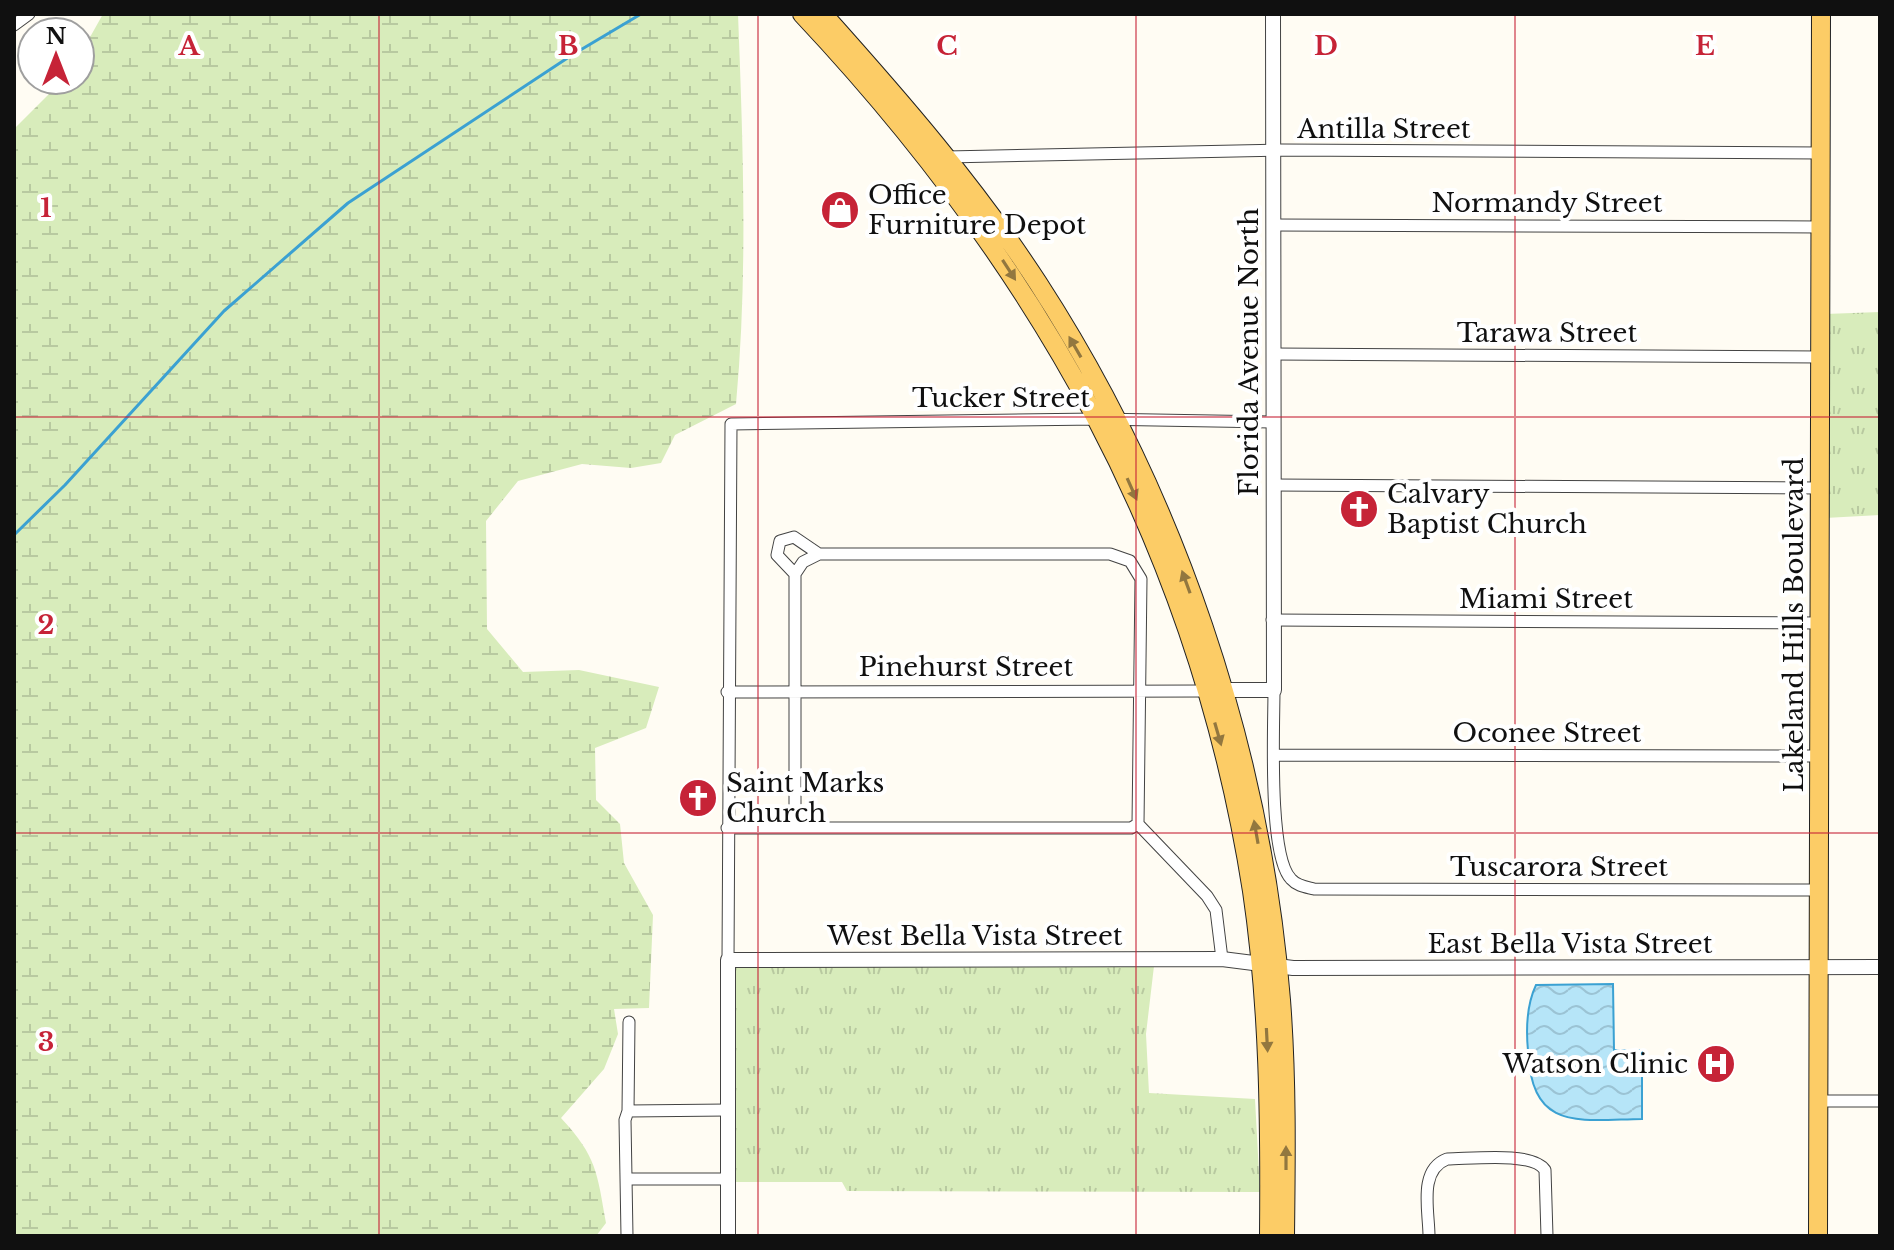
<svg xmlns="http://www.w3.org/2000/svg" width="1894" height="1250" font-family="'Libre Baskerville',serif">
<style>
.grass{fill:url(#grass-tufts)}
.wetland{fill:url(#wetland-marsh)}
.water{fill:url(#water-waves);stroke:#3ba1d2;stroke-width:2}
.lines{fill:none;stroke-linecap:round;stroke-linejoin:round}
.stream{stroke:#3ba1d2;stroke-width:3}
.minor-casing{stroke:#434343;stroke-width:13}
.tertiary-casing{stroke:#434343;stroke-width:16}
.primary-casing{stroke:#212121;stroke-width:20}
.minor{stroke:#fff;stroke-width:11}
.tertiary{stroke:#fff;stroke-width:14}
.primary{stroke:#fccc66;stroke-width:18}
.oneway{fill:#92773f}
.grid{fill:none;stroke:#c62337;stroke-width:2;stroke-opacity:0.55}
.labels{text-anchor:middle;dominant-baseline:central;stroke-width:8;stroke-linejoin:round;paint-order:stroke}
.street-label{font-size:26px;fill:#101010;stroke:#fff}
.poi-label{font-size:26px;fill:#101010;stroke:#fff;text-anchor:start}
.grid-label{font-size:26px;text-anchor:middle;font-weight:bold;fill:#c62337;stroke:#fff;stroke-width:8;stroke-linejoin:round;paint-order:stroke}
</style>
<defs>
<pattern id="grass-tufts" width="24" height="20" patternUnits="userSpaceOnUse" patternTransform="scale(2)"><rect width="24" height="20" fill="#d8ecbb"/><path d="M3 7l-1-3M5 7V3M7 7l1-3M15 17l-1-3M17 17v-4M19 17l1-3" fill="none" stroke="#b8c9a0"/></pattern>
<pattern id="wetland-marsh" width="20" height="14" patternUnits="userSpaceOnUse" patternTransform="scale(2)"><rect width="20" height="14" fill="#d8ecbb"/><path d="M1 5h8M5 5V1M11 12h8M15 12V8" fill="none" stroke="#b8c9a0"/></pattern>
<pattern id="water-waves" width="16" height="10" patternUnits="userSpaceOnUse" patternTransform="scale(2)"><rect width="16" height="10" fill="#b6e5f8"/><path d="M0 5q4-4 8 0t8 0" fill="none" stroke="#9bc3d4"/></pattern>
</defs>
<rect width="100%" height="100%" fill="#fffcf3"/>
<path class="grass" d="M 1880,312 L 1880,515 L 1825,518 L 1825,314 Z
M 733,965 L 1154,966 L 1146,1034 L 1149,1093 L 1255,1099 L 1260,1192 L 847,1191 L 842,1182 L 733,1182 Z"/>
<path class="wetland" d="M 103,14 L 738,14 C 743,143 748,275 736,404 L 675,435 L 661,463 L 631,468 L 582,464 L 518,481 L 486,521 L 487,629 L 523,672 L 579,670 L 659,687 L 646,728 L 595,748 L 596,800 L 620,824 L 624,863 L 653,915 L 649,1008 L 614,1009 L 618,1034 L 604,1069 L 561,1118 C 597,1157 597,1172 606,1223 L 596,1236 L 14,1236 L 14,129 L 63,80 L 80,80 L 80,55 Z"/>
<path class="water" d="M 1613,984 L 1614,1050 L 1642,1050 L 1642,1119 C 1578,1120 1532,1132 1528,1051 C 1526,1030 1527,1004 1536,985 Z"/>
<g class="lines">
<path class="stream" d="M 14,535 L 65,485 L 224,311 L 348,203 L 572,55 L 641,14"/>
<defs>
<path id="minor" d="M 14,25 L 29,14
M 947,157 L 1282,150 L 1821,153
M 1273,225 L 1820,227
M 1273,354 L 1821,357
M 1273,485 L 1821,488
M 795,574 L 777,555 L 780,541 L 794,537 L 819,554
M 1272,620 L 1820,623
M 1274,690 C 1274,726 1268,856 1291,879 C 1297,886 1306,887 1314,889 L 1818,890
M 727,692 L 1205,691
M 1274,755 L 1820,756
M 1138,824 L 1207,896 L 1216,910 L 1222,959
M 795,827 L 795,574 L 803,562 L 819,554 L 1110,554 L 1130,561 L 1141,579 L 1138,824
M 727,828 L 1131,828 L 1138,824
M 728,960 L 731,424 L 1097,419 L 1273,422
M 1817,1101 L 1880,1101
M 628,1111 L 728,1110
M 627,1179 L 728,1179
M 627,1236 L 625,1120 L 628,1111 L 629,1022
M 1429,1236 C 1429,1211 1418,1170 1447,1159 C 1470,1159 1532,1151 1545,1170 L 1547,1236"/>
<path id="tertiary" d="M 1222,690 L 1274,690 L 1273,14
M 728,1236 L 728,960 L 1222,959 L 1293,968 L 1880,967"/>
<path id="primary" d="M 802,14 C 1039,266 1198,546 1252,891 C 1269,1006 1270,1121 1269,1236
M 823,14 C 900,100 975,186 1038,283 C 1175,494 1261,748 1281,1000 C 1287,1078 1286,1157 1285,1236
M 1818,1236 L 1821,14"/>
</defs>
<use href="#minor" class="minor-casing"/>
<use href="#tertiary" class="tertiary-casing"/>
<use href="#primary" class="primary-casing"/>
<use href="#minor" class="minor"/>
<use href="#tertiary" class="tertiary"/>
<use href="#primary" class="primary"/>
</g>
<defs><path id="oneway-solid" d="M-6-.8H1V-3.2L6.5 0L1 3.2V.8H-6Z" transform="scale(2)"/></defs>
<g class="oneway">
<use href="#oneway-solid" transform="translate(1009 270) rotate(57)"/>
<use href="#oneway-solid" transform="translate(1075 347) rotate(-120)"/>
<use href="#oneway-solid" transform="translate(1132 489) rotate(66)"/>
<use href="#oneway-solid" transform="translate(1186 582) rotate(-110)"/>
<use href="#oneway-solid" transform="translate(1218 734) rotate(74)"/>
<use href="#oneway-solid" transform="translate(1256 832) rotate(-100)"/>
<use href="#oneway-solid" transform="translate(1267 1040) rotate(87)"/>
<use href="#oneway-solid" transform="translate(1286 1158) rotate(-90)"/>
</g>
<path class="grid" d="M 379,14 L 379,1236M 758,14 L 758,1236M 1136,14 L 1136,1236M 1515,14 L 1515,1236M 14,417 L 1880,417M 14,833 L 1880,833"/>
<defs>
<symbol id="shop-disc" viewBox="-11 -11 22 22"><circle r="9.5" fill="#c62337" stroke="#fff"/><path d="M-5-2.5h2.3a2.7 3.5 0 0 1 5.4 0H5L5.5 6h-11ZM-1.5-2.5h3a1.5 2.3 0 0 0-3 0Z" fill="#fff"/></symbol>
<symbol id="church-disc" viewBox="-11 -11 22 22"><circle r="9.5" fill="#c62337" stroke="#fff"/><path d="M-1.2-6h2.4v3.5h3.3v2.4h-3.3V6h-2.4V-.1h-3.3v-2.4h3.3Z" fill="#fff"/></symbol>
<symbol id="hospital-disc" viewBox="-11 -11 22 22"><circle r="9.5" fill="#c62337" stroke="#fff"/><path d="M-5-5h3v3.5h4V-5h3V5h-3V1.5h-4V5h-3Z" fill="#fff"/></symbol>
</defs>
<g fill-rule="evenodd">
<use href="#shop-disc" x="818" y="188" width="44" height="44"/>
<use href="#church-disc" x="1337" y="487" width="44" height="44"/>
<use href="#church-disc" x="676" y="776" width="44" height="44"/>
<use href="#hospital-disc" x="1694" y="1042" width="44" height="44"/>
</g>
<g class="labels">
<g class="street-label">
<text x="1384" y="129">Antilla Street</text>
<text x="1547" y="203">Normandy Street</text>
<text x="1547" y="333">Tarawa Street</text>
<text transform="translate(1249 352) rotate(-90)">Florida Avenue North</text>
<text x="1001" y="398">Tucker Street</text>
<text x="1546" y="599">Miami Street</text>
<text transform="translate(1794 625) rotate(-90)">Lakeland Hills Boulevard</text>
<text x="966" y="667">Pinehurst Street</text>
<text x="1547" y="733">Oconee Street</text>
<text x="1559" y="867">Tuscarora Street</text>
<text x="975" y="936">West Bella Vista Street</text>
<text x="1570" y="944">East Bella Vista Street</text>
</g>
<g class="poi-label">
<text x="868" y="195">Office<tspan x="868" dy="30">Furniture Depot</tspan></text>
<text x="1387" y="494">Calvary<tspan x="1387" dy="30">Baptist Church</tspan></text>
<text x="726" y="783">Saint Marks<tspan x="726" dy="30">Church</tspan></text>
<text x="1688" y="1064" text-anchor="end">Watson Clinic</text>
</g>
</g>
<g class="grid-label">
<text x="189" y="55">A</text>
<text x="568" y="55">B</text>
<text x="947" y="55">C</text>
<text x="1326" y="55">D</text>
<text x="1705" y="55">E</text>
<text x="46" y="217">1</text>
<text x="46" y="634">2</text>
<text x="46" y="1051">3</text>
</g>
<rect width="1894" height="1250" fill="none" stroke="#101010" stroke-width="32"/>
<g transform="translate(56 56)"><circle r="38" fill="#ffffff" stroke="#9f9f9f" stroke-width="2"/>
<path d="M0-6L14 30L0 20L-14 30Z" fill="#c62337"/>
<text y="-12" font-size="22" font-weight="bold" text-anchor="middle" fill="#101010">N</text>
</g>
</svg>
